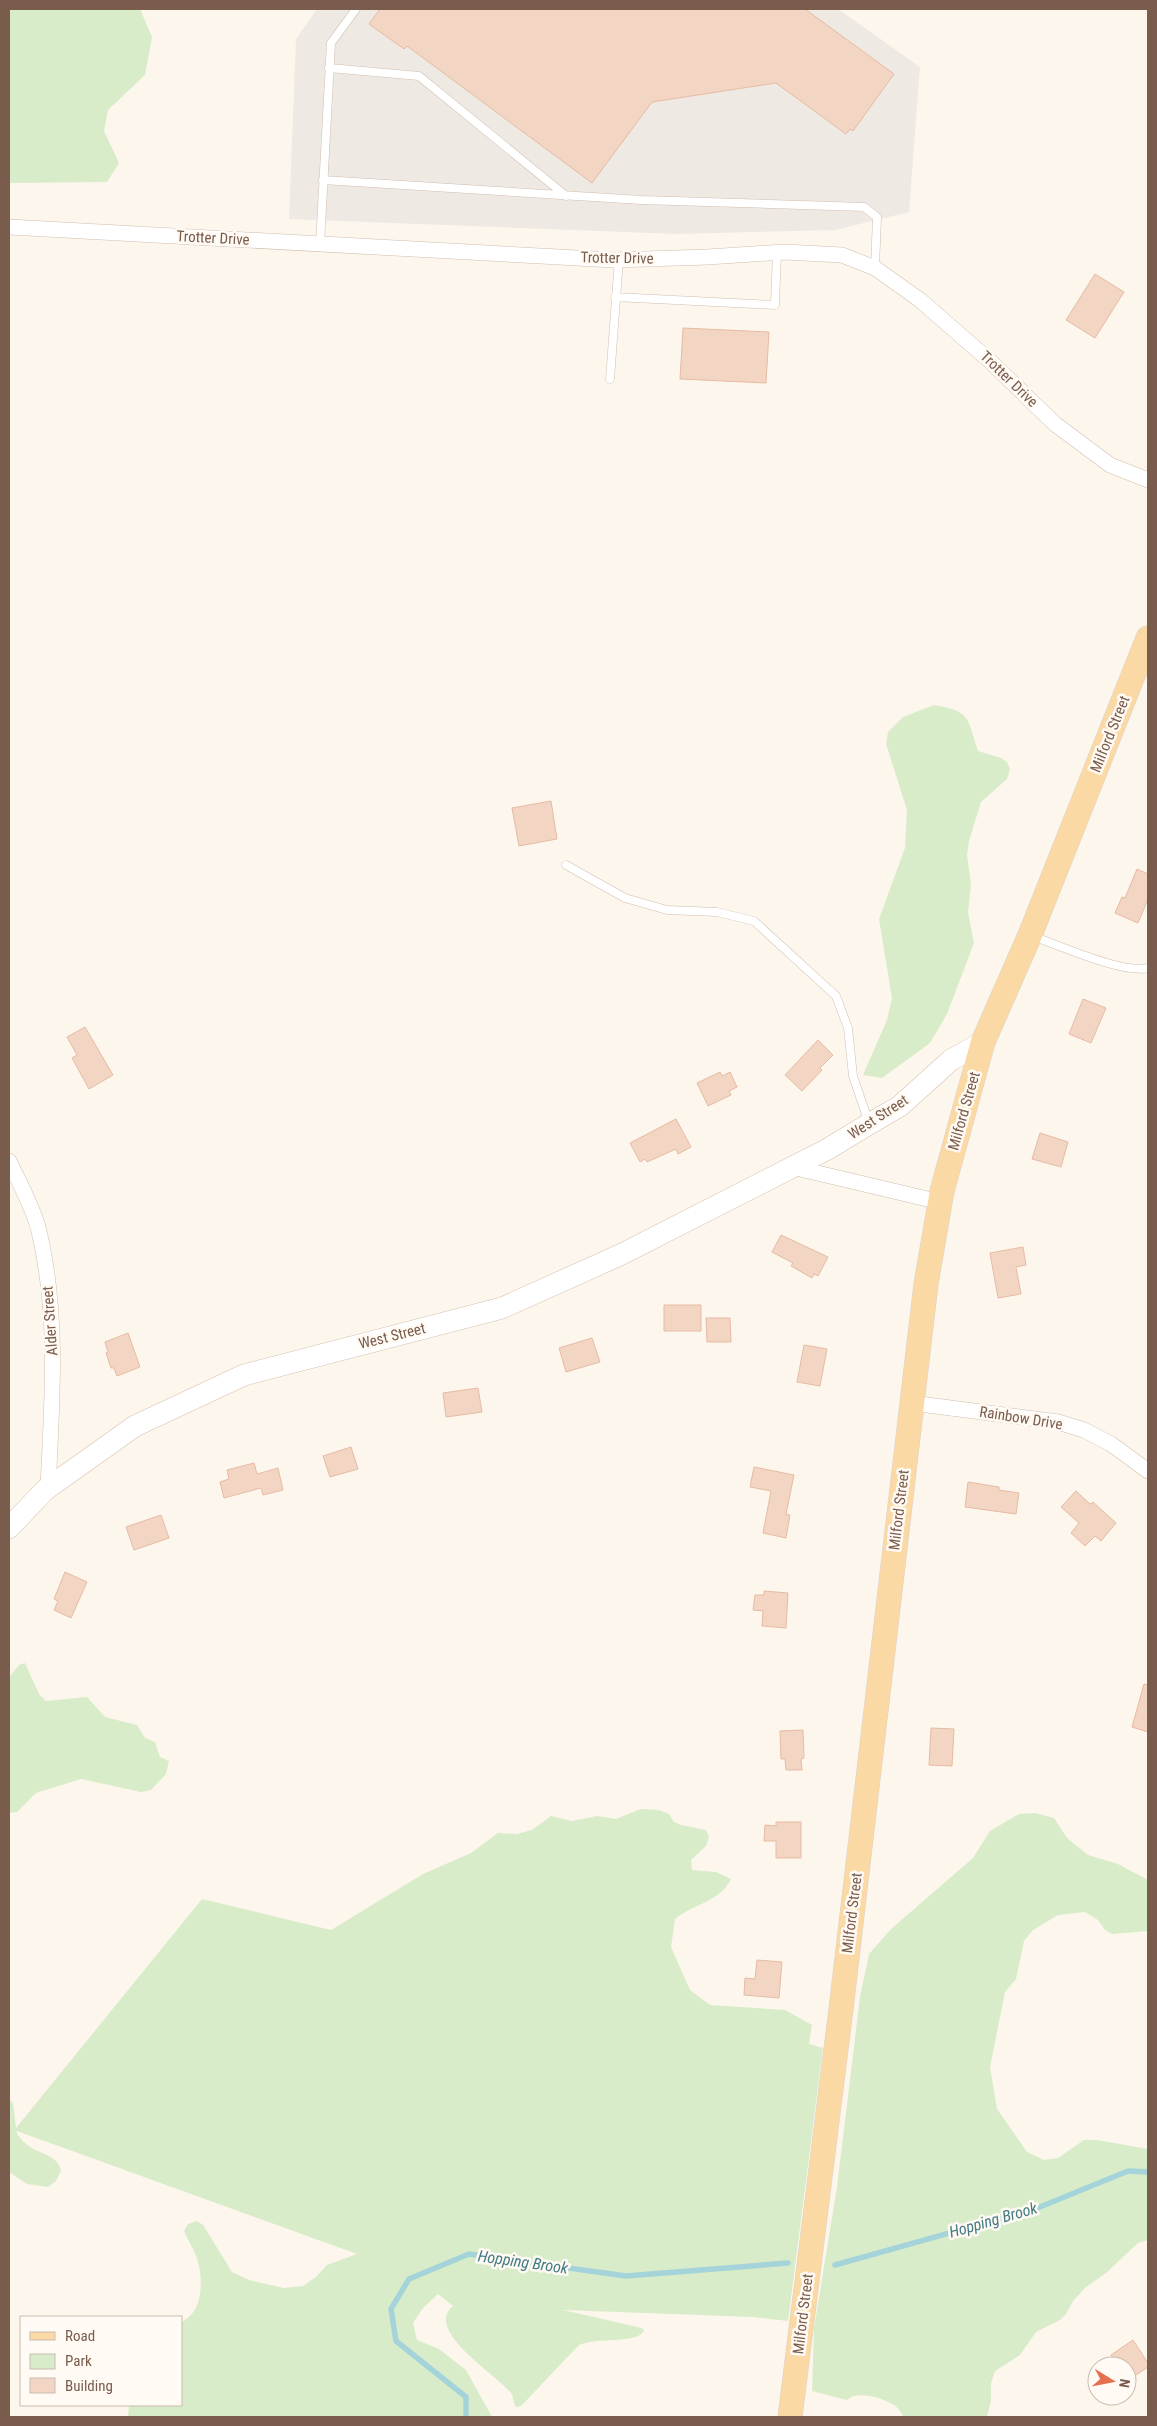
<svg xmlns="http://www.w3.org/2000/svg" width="1157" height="2426" font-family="'Roboto Condensed',sans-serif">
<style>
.industrial{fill:#efe9e4}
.green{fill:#d8ecc9}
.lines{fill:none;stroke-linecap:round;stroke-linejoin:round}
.stream{stroke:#a5d3da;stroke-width:5.5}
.building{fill:#f3d5c3;stroke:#e6bba3}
.lane-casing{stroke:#d1beb0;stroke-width:9}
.street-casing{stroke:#d1beb0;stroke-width:16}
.secondary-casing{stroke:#d6c0b0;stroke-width:22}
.primary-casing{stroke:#dad1cd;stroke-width:25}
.lane{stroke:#fff;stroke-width:8}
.street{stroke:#fff;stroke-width:15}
.secondary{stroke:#fff;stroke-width:21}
.primary{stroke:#fbd9a5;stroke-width:24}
.labels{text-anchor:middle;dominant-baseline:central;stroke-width:5;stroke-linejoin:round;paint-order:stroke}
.street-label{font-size:15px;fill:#7a5c4d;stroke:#fffaf3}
.water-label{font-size:16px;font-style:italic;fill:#437c86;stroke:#fffaf3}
</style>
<rect width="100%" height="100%" fill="#fdf6ec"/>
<path class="industrial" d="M 317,9 L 838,9 L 920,67 L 909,212 L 835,230 L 677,234 L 289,219 L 296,39 Z"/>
<path class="green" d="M 9,9 L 140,9 L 152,37 L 145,75 L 108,110 L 104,131 L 119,163 L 107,182 L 9,183 Z
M 934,705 C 971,711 967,718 978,751 L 1001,758 L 1007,762 L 1010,769 L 1007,779 L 981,802 L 969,841 L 967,855 L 971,885 L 968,912 L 974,943 L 947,1014 L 930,1043 L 882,1078 L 863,1075 L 887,1020 L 892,998 L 879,919 L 905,848 L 907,810 L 886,744 L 888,732 L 903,717 Z
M 25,1663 L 39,1694 L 46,1701 L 87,1697 L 105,1717 L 137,1725 L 145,1738 L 155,1742 L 160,1757 L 169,1761 L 166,1774 L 151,1790 L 141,1792 L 81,1779 L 36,1793 L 17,1812 L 9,1813 L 9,1677 L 19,1665 Z
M 641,1809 L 659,1810 L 669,1814 L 674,1822 L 681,1825 L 706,1830 L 709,1837 L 706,1846 L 691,1860 L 692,1870 L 716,1872 L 731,1879 C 720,1902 693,1904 675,1919 L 671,1947 L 690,1990 L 710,2005 L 785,2010 L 812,2025 L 809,2044 L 823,2048 L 788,2321 L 753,2317 L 563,2310 L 642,2328 L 644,2331 C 637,2344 596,2337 579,2345 L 521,2406 L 516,2407 C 513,2403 514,2398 511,2393 C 497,2375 423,2330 453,2306 L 438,2294 L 423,2308 L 413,2323 L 417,2340 L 439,2349 L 466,2370 L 492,2417 L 128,2417 L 129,2405 L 181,2405 L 181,2322 C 204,2313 204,2276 196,2256 C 193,2247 187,2239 184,2231 L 188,2224 L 197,2221 L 203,2225 L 232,2272 L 249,2280 L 284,2288 L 303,2286 L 316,2277 L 327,2265 L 357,2254 L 17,2131 L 17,2134 C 21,2139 24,2143 29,2146 C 41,2155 56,2154 61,2170 L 56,2181 L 48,2187 L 27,2184 L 9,2172 L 9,2099 L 13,2103 L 16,2128 L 202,1899 L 331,1930 L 423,1874 L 471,1853 L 498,1833 L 517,1834 L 532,1830 L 551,1816 L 572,1821 L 597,1816 L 616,1819 Z
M 1035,1813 L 1054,1818 L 1067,1838 L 1088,1855 L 1118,1864 L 1148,1880 L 1148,1931 L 1112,1934 L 1105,1930 L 1098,1920 L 1085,1912 L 1058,1915 L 1033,1930 L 1024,1941 L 1016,1979 L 1005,1992 L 990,2067 L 997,2109 L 1027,2152 L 1044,2160 L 1058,2158 L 1084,2140 L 1097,2140 L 1148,2149 L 1148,2240 L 1138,2243 L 1106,2273 L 1086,2287 L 1073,2301 L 1066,2314 L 1060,2320 L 1036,2332 L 1020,2355 L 995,2371 L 991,2383 L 991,2401 L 987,2417 L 904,2417 C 901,2413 898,2407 894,2405 C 882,2398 857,2390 847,2400 L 812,2391 L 814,2328 L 837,2187 L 860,1997 L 869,1954 L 891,1929 L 973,1858 L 990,1831 L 1019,1814 Z"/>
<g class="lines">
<path class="stream" d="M 835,2265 L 1035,2209 L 1128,2171 L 1148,2172
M 466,2417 L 466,2397 L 396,2341 L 391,2309 L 409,2279 L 469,2254 L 626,2276 L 788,2263"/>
</g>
<path class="building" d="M 380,9 L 805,9 L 894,74 L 853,131 L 850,129 L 846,134 L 776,83 L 652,102 L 592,183 L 407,46 L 404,49 L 369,24 Z
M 1095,274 L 1124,292 L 1095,338 L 1066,320 Z
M 683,328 L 769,332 L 766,383 L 680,379 Z
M 551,801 L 557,839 L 519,846 L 512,808 Z
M 1137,869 L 1148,874 L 1148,899 L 1138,923 L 1115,913 L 1122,897 L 1125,898 Z
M 1083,999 L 1106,1008 L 1091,1043 L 1069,1034 Z
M 85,1027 L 113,1075 L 89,1089 L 72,1058 L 77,1055 L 67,1037 Z
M 818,1040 L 833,1055 L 820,1068 L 822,1070 L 802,1091 L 785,1075 Z
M 720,1072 L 722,1076 L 730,1072 L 737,1087 L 729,1091 L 731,1095 L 708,1106 L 697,1083 Z
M 676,1119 L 691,1147 L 678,1154 L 676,1149 L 647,1162 L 645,1159 L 640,1162 L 630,1143 Z
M 1040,1133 L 1068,1142 L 1061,1167 L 1032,1159 Z
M 781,1235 L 828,1257 L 818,1276 L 814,1274 L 812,1278 L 791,1266 L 793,1263 L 772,1252 Z
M 1023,1247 L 1026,1265 L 1016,1267 L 1021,1294 L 998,1298 L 990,1253 Z
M 664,1305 L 701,1305 L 701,1331 L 664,1331 Z
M 706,1318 L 730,1318 L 731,1342 L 707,1342 Z
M 128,1333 L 140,1367 L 117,1376 L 114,1368 L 111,1368 L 106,1353 L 108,1352 L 105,1342 Z
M 592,1338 L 600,1362 L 566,1372 L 559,1348 Z
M 804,1345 L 827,1349 L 820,1386 L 797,1382 Z
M 478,1388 L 482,1412 L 446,1417 L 443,1393 Z
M 351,1447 L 358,1469 L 330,1477 L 323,1456 Z
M 254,1463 L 257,1474 L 278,1468 L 283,1490 L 263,1495 L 261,1488 L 224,1498 L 220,1482 L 229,1479 L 227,1470 Z
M 754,1467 L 794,1475 L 786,1514 L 790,1515 L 786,1538 L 763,1533 L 771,1491 L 750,1487 Z
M 968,1482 L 999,1487 L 999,1490 L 1019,1493 L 1016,1514 L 965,1507 Z
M 1076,1491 L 1090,1504 L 1093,1502 L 1116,1523 L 1101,1541 L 1095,1536 L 1085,1546 L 1071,1533 L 1079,1523 L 1061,1507 Z
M 161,1515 L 169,1538 L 134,1550 L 126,1527 Z
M 65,1572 L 87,1582 L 71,1618 L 54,1610 L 58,1601 L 54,1599 Z
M 764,1591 L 788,1593 L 786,1628 L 762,1626 L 763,1611 L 753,1610 L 755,1595 L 764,1595 Z
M 1144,1684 L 1148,1685 L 1148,1732 L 1132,1727 Z
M 931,1728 L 954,1729 L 952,1766 L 929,1765 Z
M 803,1730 L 804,1758 L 801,1759 L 802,1770 L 786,1770 L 785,1759 L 781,1759 L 780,1731 Z
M 776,1822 L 801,1822 L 801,1858 L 776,1858 L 776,1841 L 764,1841 L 765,1825 L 776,1826 Z
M 757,1960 L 782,1962 L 779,1998 L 744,1995 L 745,1978 L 755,1979 Z
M 1133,2340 L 1148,2363 L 1148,2367 L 1127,2381 L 1127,2366 L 1118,2366 L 1111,2355 Z"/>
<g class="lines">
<defs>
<path id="lane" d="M 329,68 L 419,76 L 566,196
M 323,180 L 641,200 L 864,207 L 877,217 L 875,268
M 320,244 L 331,43 L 356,9
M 615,297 L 775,305 L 777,252
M 610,379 L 619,259
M 566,865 L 625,898 L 667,910 L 717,912 L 754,921 L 836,996 L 848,1028 L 853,1076 L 869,1123
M 1032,936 C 1059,945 1122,974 1148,968"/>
<path id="street" d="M 9,227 L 614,260 L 708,257 L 784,252 L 842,255 L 875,268 L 920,300 L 990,361 L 1055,424 L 1110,465 L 1148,480
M 9,1161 C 19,1182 34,1209 39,1231 C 59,1316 52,1402 48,1488
M 792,1167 L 940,1202
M 912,1403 L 1058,1422 L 1084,1430 L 1111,1444 L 1148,1471"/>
<path id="secondary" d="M 9,1528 L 45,1490 L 135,1426 L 244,1375 L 502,1308 L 622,1254 L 826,1150 L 869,1124 L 900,1106 L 951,1060 L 983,1042"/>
<path id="primary" d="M 790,2417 L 841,2009 L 926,1284 L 942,1191 L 983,1042 L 1030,935 L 1148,638"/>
</defs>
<use href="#lane" class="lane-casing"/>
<use href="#street" class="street-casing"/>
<use href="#secondary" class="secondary-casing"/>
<use href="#primary" class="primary-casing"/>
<use href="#lane" class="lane"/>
<use href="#street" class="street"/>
<use href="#secondary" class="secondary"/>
<use href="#primary" class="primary"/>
</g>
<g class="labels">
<g class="street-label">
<text transform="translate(213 238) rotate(3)">Trotter Drive</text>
<text transform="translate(617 258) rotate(1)">Trotter Drive</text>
<text transform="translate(1009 379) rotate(44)">Trotter Drive</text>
<text transform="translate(1110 734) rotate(-68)">Milford Street</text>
<text transform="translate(964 1111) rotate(-74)">Milford Street</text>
<text transform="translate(878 1117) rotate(-33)">West Street</text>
<text transform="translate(50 1321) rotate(-94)">Alder Street</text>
<text transform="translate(392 1336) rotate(-14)">West Street</text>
<text transform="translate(1021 1418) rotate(9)">Rainbow Drive</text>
<text transform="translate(899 1510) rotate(-83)">Milford Street</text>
<text transform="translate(852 1913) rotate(-83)">Milford Street</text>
<text transform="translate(803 2314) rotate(-83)">Milford Street</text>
</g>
<g class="water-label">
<text transform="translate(993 2220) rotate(-16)">Hopping Brook</text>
<text transform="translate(523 2262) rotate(8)">Hopping Brook</text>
</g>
</g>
<rect width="1157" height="2426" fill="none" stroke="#7a5c4d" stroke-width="20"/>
<rect x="20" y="2316" width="162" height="90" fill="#fffaf3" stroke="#cabbb1"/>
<rect x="30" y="2332" width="25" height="8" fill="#fbd9a5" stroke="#cabbb1"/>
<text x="65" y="2341" font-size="15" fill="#7a5c4d">Road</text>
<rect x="30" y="2354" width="25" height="15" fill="#d8ecc9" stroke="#cabbb1"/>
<text x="65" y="2366" font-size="15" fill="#7a5c4d">Park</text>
<rect x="30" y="2378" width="25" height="15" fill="#f3d5c3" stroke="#cabbb1"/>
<text x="65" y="2391" font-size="15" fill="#7a5c4d">Building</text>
<g transform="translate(1112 2381) rotate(100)"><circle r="24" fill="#fffaf3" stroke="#cabbb1"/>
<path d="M0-4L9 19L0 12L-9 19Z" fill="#e76f51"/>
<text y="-8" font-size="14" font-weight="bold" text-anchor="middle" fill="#7a5c4d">N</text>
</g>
</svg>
